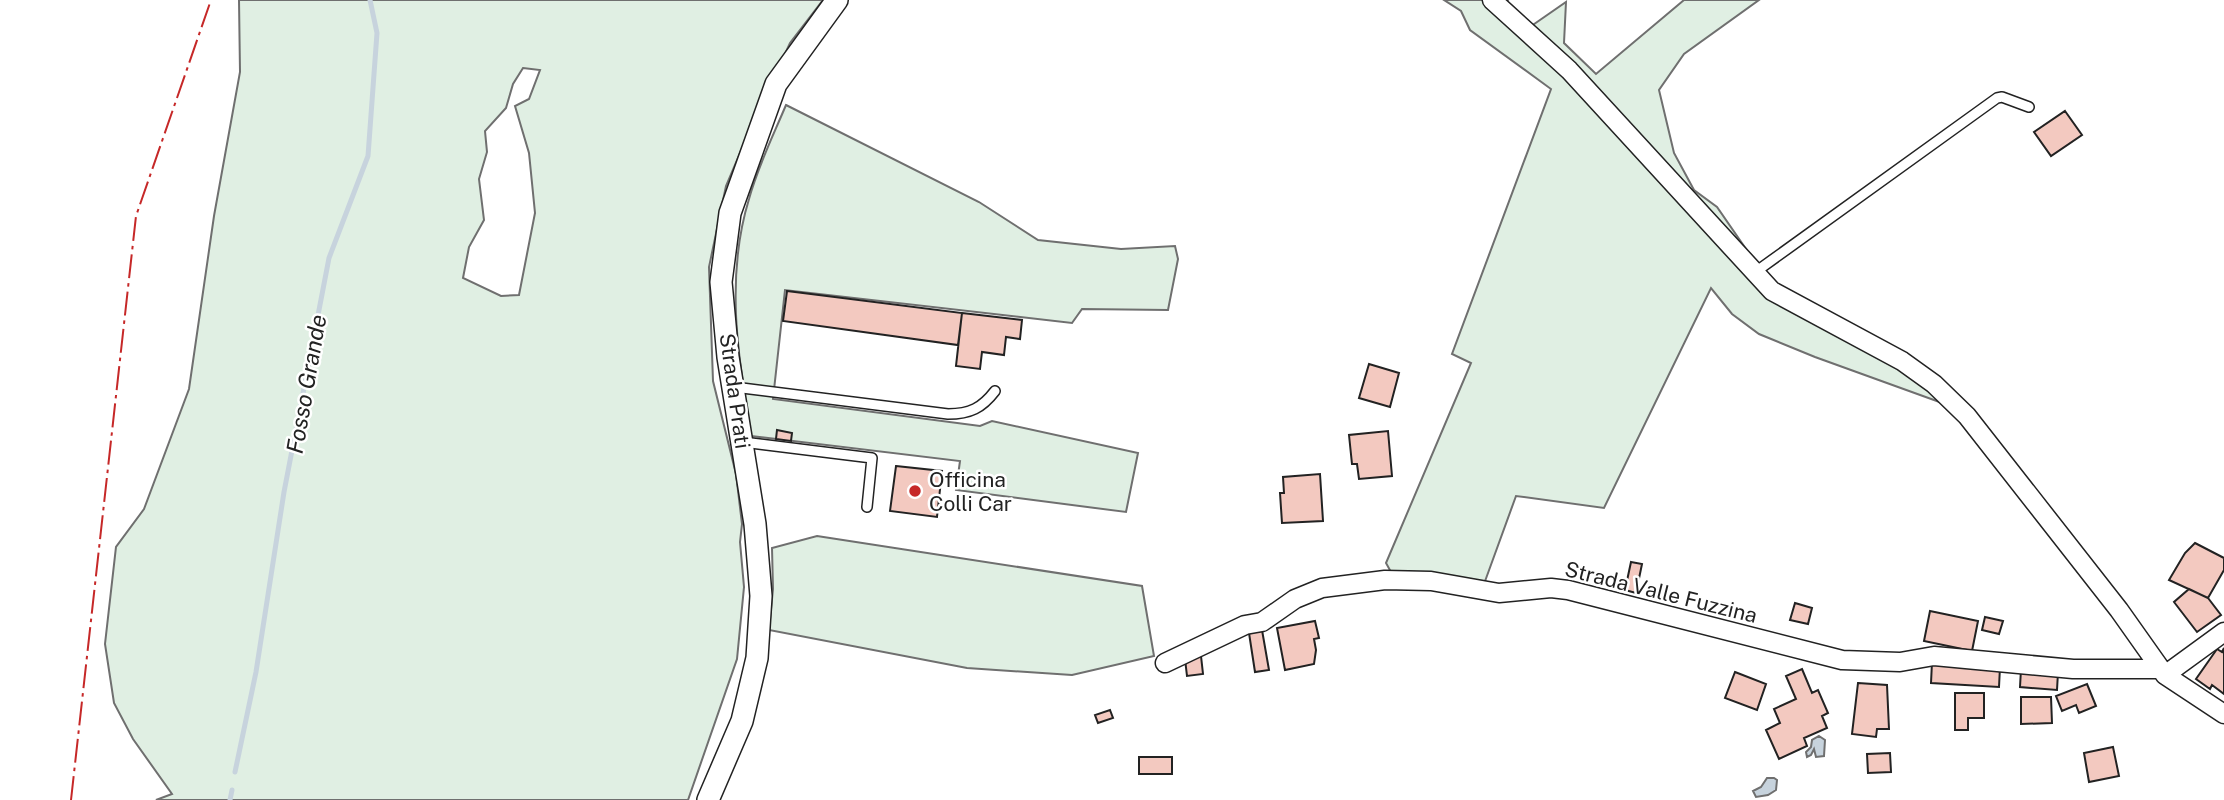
<svg xmlns="http://www.w3.org/2000/svg" width="2224" height="800" font-family="'Public Sans',sans-serif">
<style>
.green{fill:#e0efe3;stroke:#6f6f6f;stroke-width:2;fill-rule:evenodd}
.water{fill:#c7d3dd;stroke:#6f6f6f;stroke-width:2}
.lines{fill:none;stroke-linecap:round;stroke-linejoin:round}
.stream{stroke:#c7d3dd;stroke-width:5}
.building{fill:#f3c9c0;stroke:#222;stroke-width:2}
.service-casing{stroke:#222;stroke-width:12}
.minor-casing{stroke:#222;stroke-width:21}
.tertiary-casing{stroke:#222;stroke-width:24}
.service{stroke:#fff;stroke-width:9}
.minor{stroke:#fff;stroke-width:18}
.tertiary{stroke:#fff;stroke-width:21}
.power{stroke:#c62828;stroke-width:2;stroke-dasharray:24 5 3.5 5;stroke-linecap:butt}
.poi-dot{fill:#c62828;stroke:#fff;stroke-width:2.5}
.labels{text-anchor:middle;dominant-baseline:central;stroke-width:5;stroke-linejoin:round;paint-order:stroke}
.street-label{font-size:21px;fill:#222;stroke:#fff}
.poi-label{font-size:21px;fill:#222;stroke:#fff;text-anchor:start}
.water-label{font-size:23px;font-style:italic;fill:#222;stroke:#fff}
</style>
<rect width="100%" height="100%" fill="#fff"/>
<path class="green" d="M 239,0 L 823,0 L 790,43 L 752,125 L 726,186 L 709,267 L 713,381 L 736,474 L 742,524 L 740,542 L 744,587 L 737,659 L 688,800 L 156,800 L 172,794 L 133,739 L 114,703 L 105,644 L 116,547 L 144,509 L 189,389 L 214,216 L 240,72 ZM 523,68 L 540,70 L 529,99 L 515,106 L 529,153 L 535,213 L 519,295 L 501,296 L 463,278 L 469,247 L 484,220 L 479,179 L 487,152 L 485,131 L 506,108 L 513,84 Z
M 1444,0 L 1508,0 L 1505,4 L 1527,29 L 1566,2 L 1564,43 L 1596,74 L 1684,0 L 1759,0 L 1684,54 L 1659,90 L 1674,153 L 1694,190 L 1717,207 L 1764,275 L 1788,294 L 1917,361 L 1945,404 L 1815,357 L 1759,334 L 1732,314 L 1711,288 L 1604,508 L 1516,496 L 1484,584 L 1391,572 L 1386,563 L 1471,363 L 1452,354 L 1551,89 L 1470,30 L 1461,11 Z
M 786,105 L 979,202 L 1038,240 L 1121,249 L 1175,246 L 1178,259 L 1168,310 L 1082,309 L 1072,323 L 785,290 L 773,399 L 980,426 L 992,421 L 1138,453 L 1126,512 L 956,490 L 960,461 L 751,436 C 738,358 725,277 749,199 C 758,166 773,136 786,105 Z
M 817,536 L 1142,586 L 1154,656 L 1072,675 L 967,668 L 769,630 L 773,589 L 772,548 Z"/>
<path class="water" d="M 1819,736 L 1825,740 L 1824,756 L 1816,757 L 1814,749 L 1811,755 L 1807,757 L 1806,752 L 1811,747 L 1812,740 Z
M 1767,778 L 1774,778 L 1777,780 L 1776,790 L 1768,795 L 1756,797 L 1753,791 L 1761,787 Z"/>
<g class="lines">
<path class="stream" d="M 235,772 L 256,672 L 284,492 L 329,258 L 368,156 L 377,33 L 370,0
M 230,800 L 232,790"/>
</g>
<path class="building" d="M 2065,111 L 2082,135 L 2051,156 L 2034,132 Z
M 787,291 L 962,313 L 958,345 L 783,321 Z
M 962,313 L 1022,320 L 1020,339 L 1006,337 L 1004,355 L 982,352 L 980,369 L 956,366 Z
M 1369,364 L 1399,373 L 1390,407 L 1359,398 Z
M 777,430 L 792,433 L 791,441 L 776,439 Z
M 1388,431 L 1392,476 L 1359,479 L 1357,464 L 1352,464 L 1349,435 Z
M 896,466 L 942,471 L 937,517 L 890,511 Z
M 1320,474 L 1323,521 L 1282,523 L 1280,493 L 1284,493 L 1283,477 Z
M 2195,543 L 2224,558 L 2224,570 L 2208,598 L 2169,580 L 2185,553 Z
M 1631,562 L 1642,564 L 1636,593 L 1625,590 Z
M 2189,589 L 2208,598 L 2221,615 L 2197,632 L 2174,602 Z
M 1795,603 L 1812,608 L 1808,624 L 1790,620 Z
M 1930,611 L 1978,621 L 1972,651 L 1924,641 Z
M 1985,617 L 2003,621 L 1999,634 L 1982,630 Z
M 1315,621 L 1319,638 L 1314,639 L 1316,650 L 1314,664 L 1285,670 L 1277,628 Z
M 1262,630 L 1269,670 L 1255,672 L 1249,633 Z
M 2224,648 L 2224,694 L 2212,685 L 2210,689 L 2196,679 L 2217,649 L 2222,652 Z
M 1201,656 L 1203,674 L 1187,676 L 1185,659 Z
M 1932,662 L 2000,667 L 1999,687 L 1931,683 Z
M 1802,669 L 1812,693 L 1818,690 L 1828,713 L 1822,716 L 1827,728 L 1804,738 L 1807,746 L 1779,759 L 1766,730 L 1780,723 L 1774,709 L 1796,699 L 1786,676 Z
M 2021,669 L 2058,672 L 2057,690 L 2020,687 Z
M 1735,672 L 1766,684 L 1757,710 L 1725,698 Z
M 1858,683 L 1887,685 L 1889,729 L 1877,729 L 1876,737 L 1852,734 Z
M 2087,684 L 2096,706 L 2079,713 L 2076,705 L 2062,711 L 2056,696 Z
M 1955,693 L 1984,693 L 1984,718 L 1968,718 L 1968,730 L 1955,730 Z
M 2021,697 L 2051,697 L 2052,723 L 2021,724 Z
M 1110,710 L 1113,718 L 1098,723 L 1095,715 Z
M 2113,747 L 2119,776 L 2089,782 L 2084,753 Z
M 1890,753 L 1891,772 L 1868,773 L 1867,754 Z
M 1139,757 L 1172,757 L 1172,774 L 1139,774 Z"/>
<g class="lines">
<defs>
<path id="service" d="M 1754,273 L 1997,98 L 2002,97 L 2029,107
M 734,387 L 948,414 C 970,414 982,408 995,391
M 743,442 L 872,458 L 867,507"/>
<path id="minor" d="M 1492,0 L 1569,70 L 1772,291 L 1902,361 L 1934,384 L 1967,416 L 2119,610 L 2165,675 L 2224,714
M 1165,663 L 1245,625 L 1262,622 L 1295,599 L 1322,588 L 1385,580 L 1431,581 L 1499,593 L 1551,588 L 1568,590 L 1842,660 L 1900,662 L 1934,656 L 2073,669 L 2161,669
M 2165,675 L 2224,632"/>
<path id="tertiary" d="M 708,800 L 742,721 L 757,658 L 761,596 L 755,524 L 728,357 L 721,282 L 730,213 L 776,84 L 837,0"/>
</defs>
<use href="#service" class="service-casing"/>
<use href="#minor" class="minor-casing"/>
<use href="#tertiary" class="tertiary-casing"/>
<use href="#service" class="service"/>
<use href="#minor" class="minor"/>
<use href="#tertiary" class="tertiary"/>
<path class="power" d="M 71,800 L 136,216 L 211,0"/>
</g>
<circle class="poi-dot" cx="915" cy="491" r="7"/>
<g class="labels">
<g class="street-label">
<text transform="translate(735 391) rotate(82)">Strada Prati</text>
<text transform="translate(1661 592) rotate(14)">Strada Valle Fuzzina</text>
</g>
<g class="poi-label">
<text x="929" y="479">Officina<tspan x="929" dy="24">Colli Car</tspan></text>
</g>
<g class="water-label">
<text transform="translate(306 384) rotate(-80)">Fosso Grande</text>
</g>
</g>
</svg>
